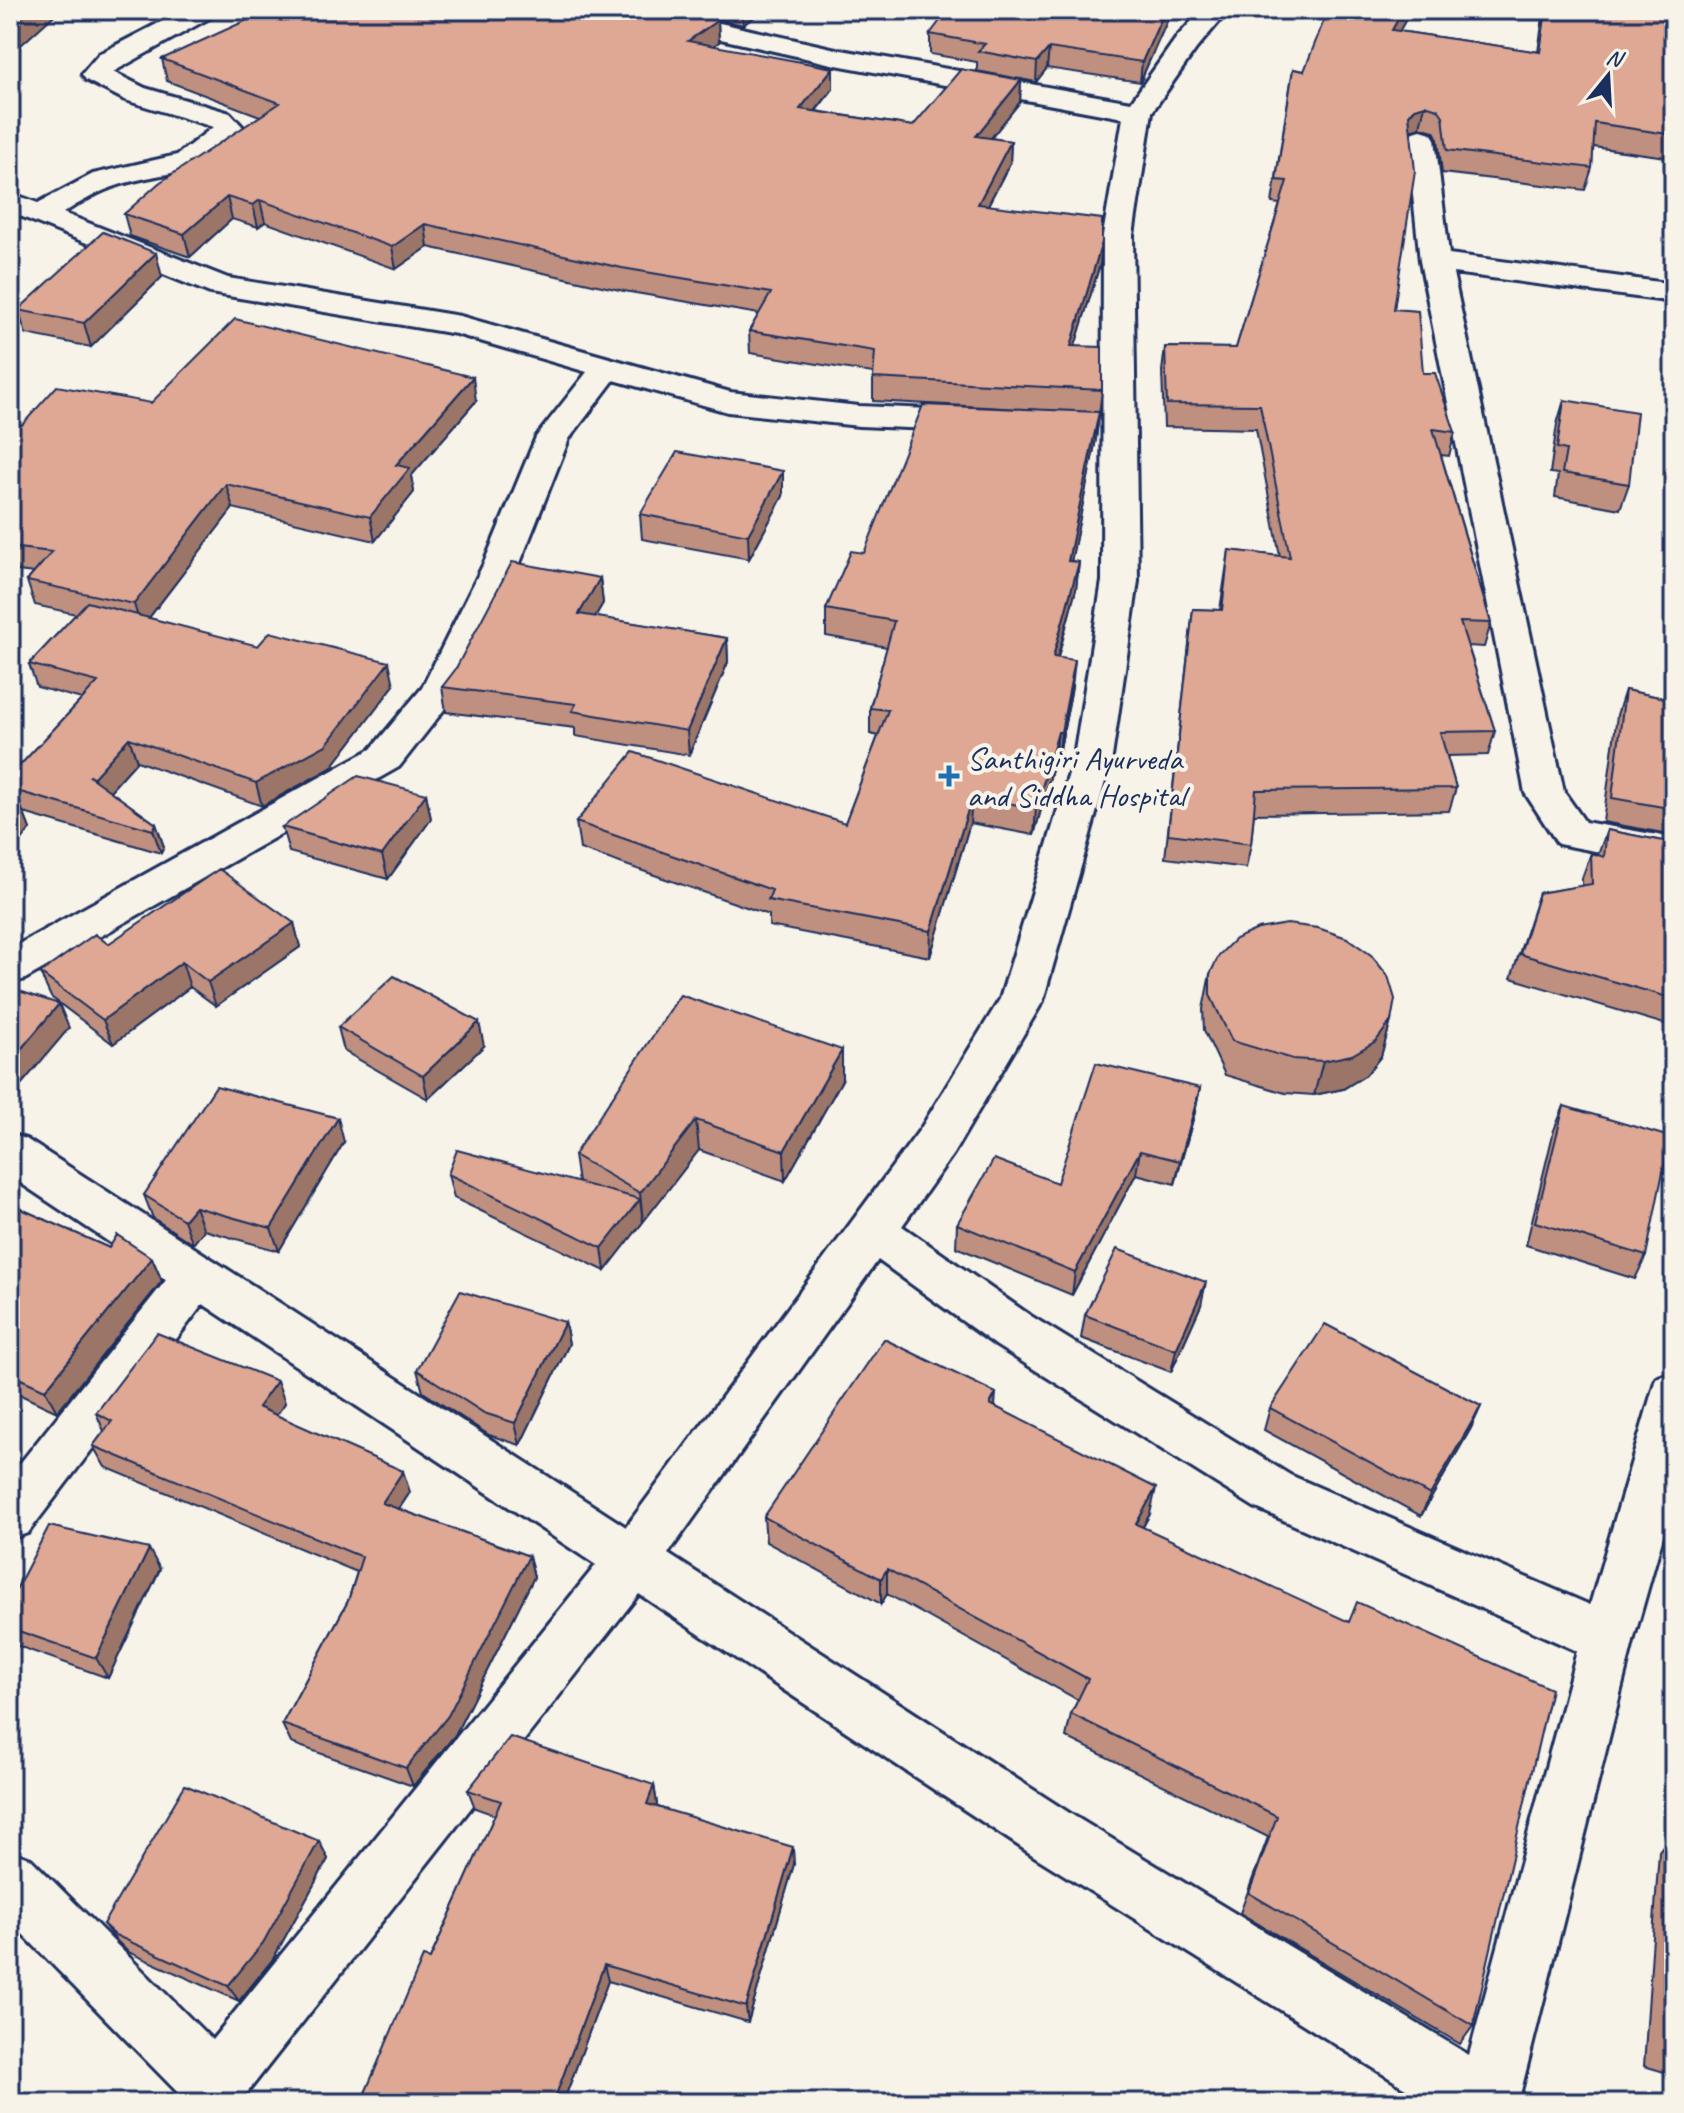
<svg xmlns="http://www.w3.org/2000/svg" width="1684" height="2113" font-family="Caveat,sans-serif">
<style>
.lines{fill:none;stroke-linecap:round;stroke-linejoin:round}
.minor-casing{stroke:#1b2f5e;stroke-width:6}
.minor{fill:#f7f3e8;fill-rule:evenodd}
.wall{fill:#bf907f;stroke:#1b2f5e;stroke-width:2}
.shaded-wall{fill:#9b7668;stroke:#1b2f5e;stroke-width:2}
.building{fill:#dea894;stroke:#1b2f5e;stroke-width:2}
.poi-dot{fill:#1f6fb2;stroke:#f7f3e8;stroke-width:3}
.labels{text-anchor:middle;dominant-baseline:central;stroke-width:8;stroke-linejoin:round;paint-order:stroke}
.poi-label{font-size:32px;fill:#1b2f5e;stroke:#f7f3e8;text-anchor:start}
</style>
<rect width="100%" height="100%" fill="#f7f3e8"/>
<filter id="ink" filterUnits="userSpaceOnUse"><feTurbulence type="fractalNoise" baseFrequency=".0125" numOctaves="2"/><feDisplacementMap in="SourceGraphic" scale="16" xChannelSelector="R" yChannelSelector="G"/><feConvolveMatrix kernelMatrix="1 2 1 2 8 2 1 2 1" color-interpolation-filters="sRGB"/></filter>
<g filter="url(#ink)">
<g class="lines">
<defs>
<path id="minor" d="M 184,10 L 217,10 L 213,16 L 113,72 L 145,88 L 230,113 L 243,127 C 208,178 170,169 119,185 C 99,191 81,202 63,213 L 228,278 L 460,316 L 730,392 L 859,406 L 979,411 L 991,414 L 996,421 L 991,428 L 979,431 L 859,426 L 728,412 L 614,380 L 569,439 L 520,563 L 457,693 L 399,767 L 25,979 L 10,984 L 10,949 L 371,749 L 422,688 L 484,563 L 536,437 L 587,372 L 456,334 L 210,293 L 10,212 L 10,193 L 38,203 L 93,174 L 177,155 L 213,127 L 125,100 L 86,80 L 82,74 L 99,54 Z
M 614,10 L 662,10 L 836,49 L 1131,102 L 1177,37 L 1202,10 L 1229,10 L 1196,49 L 1152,112 L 1133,235 L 1138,581 L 1112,757 L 1043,1001 L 953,1154 L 902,1226 L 1031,1316 L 1290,1475 L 1590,1605 L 1656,1378 L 1674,1371 L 1674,1497 L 1634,1638 L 1518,2103 L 1436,2103 L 1407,2089 L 1034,1856 L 639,1594 L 239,2103 L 188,2103 L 10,1921 L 10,1851 L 31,1859 L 212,2040 L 596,1565 L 203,1304 L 28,1533 L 10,1539 L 10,1476 L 166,1280 L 10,1176 L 10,1134 L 26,1139 L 626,1527 L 921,1128 L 1000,999 L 1074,757 L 1102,581 L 1103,235 L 1123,118 L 836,65 L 627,18 ZM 878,1260 L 997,1346 L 1254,1507 L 1577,1651 L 1469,2055 L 1074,1816 L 668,1554 Z
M 1421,130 L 1431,133 L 1435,139 L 1449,254 L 1674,284 L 1674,302 L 1453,273 L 1564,792 L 1585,822 L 1674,838 L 1674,866 L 1558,844 L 1525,793 L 1420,261 L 1407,139 L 1411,133 Z"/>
</defs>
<use href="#minor" class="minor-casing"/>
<use href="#minor" class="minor"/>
</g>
<path class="wall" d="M 675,10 L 764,10 L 743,25 Z
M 1172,10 L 1140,82 L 1047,68 L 1036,82 L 977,71 L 977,62 L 930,54 L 930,34 Z
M 1411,10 L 1399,31 L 1538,52 L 1544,10 L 1674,10 L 1674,158 L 1593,147 L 1592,168 L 1585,190 L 1442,173 L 1438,139 L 1434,131 L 1420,127 L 1411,130 L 1394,309 L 1423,373 L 1455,432 L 1449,456 L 1441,455 L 1491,623 L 1484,647 L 1468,646 L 1495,731 L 1488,755 L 1447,756 L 1456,788 L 1449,811 L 1254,814 L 1251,844 L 1246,868 L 1165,858 L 1193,609 L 1220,610 L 1229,550 L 1280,556 L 1256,429 L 1164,427 L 1162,371 L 1165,347 L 1236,348 L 1280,204 L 1272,203 L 1293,69 L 1304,71 Z
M 718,20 L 719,42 L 713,46 L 833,89 L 816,111 L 913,126 L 1021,80 L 1020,102 L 991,138 L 1011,141 L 1010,163 L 988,205 L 1100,264 L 1075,346 L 1102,390 L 1096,439 L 1071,561 L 1079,562 L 1076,589 L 1058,658 L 1072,687 L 1058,759 L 1055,759 L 1034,835 L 970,823 L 930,957 L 769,926 L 769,915 L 580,849 L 576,822 L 845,823 L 878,736 L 870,734 L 870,708 L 887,647 L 826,636 L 826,609 L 864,553 L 1061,411 L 873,401 L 873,373 L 750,353 L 749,331 L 759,314 L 624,291 L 428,247 L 396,269 L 265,222 L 258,227 L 232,219 L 190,257 L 130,236 L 124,214 L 260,116 L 167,81 L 162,59 Z
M 162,277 L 91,347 L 26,334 L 18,310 Z
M 1564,400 L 1629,484 L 1620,509 L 1555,497 L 1558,474 L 1550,473 L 1557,424 Z
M 476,401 L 411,476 L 414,492 L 375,541 L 233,508 L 149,618 L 394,685 L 331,768 L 262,806 L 137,761 L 110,791 L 156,824 L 164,847 L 161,853 L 24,813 L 30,829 L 10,855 L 10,776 L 82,699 L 37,687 L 29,664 L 76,614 L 35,605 L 27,581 L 34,573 L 10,570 L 10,422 L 22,425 L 151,403 Z
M 783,496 L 749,559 L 642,539 L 640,514 Z
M 600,578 L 603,603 L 595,617 L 727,638 L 728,662 L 689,755 L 575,736 L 575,728 L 446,712 L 442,687 Z
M 1625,690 L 1674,700 L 1674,835 L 1603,822 L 1617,715 Z
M 426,794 L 431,819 L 388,879 L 289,852 L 282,827 Z
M 1607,830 L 1674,843 L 1674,1027 L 1511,978 L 1539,893 L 1582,886 L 1582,878 L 1591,853 L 1598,855 Z
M 294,923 L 300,947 L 216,1006 L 190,987 L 113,1044 L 51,997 L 40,973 Z
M 1210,974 L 1391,1021 L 1381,1056 L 1366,1075 L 1343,1089 L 1314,1095 L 1285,1093 L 1225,1075 L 1204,1030 L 1203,1009 Z
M 338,1027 L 484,1046 L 428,1099 L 344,1051 Z
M 842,1080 L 785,1181 L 699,1150 L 605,1271 L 454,1198 L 448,1174 L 578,1183 L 574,1155 Z
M 1200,1088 L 1195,1112 L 1175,1184 L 1136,1174 L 1072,1295 L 956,1247 L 957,1224 L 1057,1183 Z
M 1564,1106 L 1646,1256 L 1635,1279 L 1526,1245 L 1554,1130 Z
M 344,1142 L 279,1251 L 204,1230 L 193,1244 L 153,1218 L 144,1195 Z
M 10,1204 L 109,1248 L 152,1258 L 162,1281 L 57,1412 L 10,1390 Z
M 1201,1305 L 1171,1372 L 1081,1338 L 1085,1315 Z
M 565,1322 L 569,1344 L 520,1445 L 489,1435 L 423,1392 L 417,1370 Z
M 277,1381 L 285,1403 L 276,1415 L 410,1492 L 399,1509 L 529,1556 L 534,1577 L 455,1735 L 413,1786 L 291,1743 L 282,1724 L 348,1601 L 357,1572 L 105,1467 L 93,1446 L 104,1431 L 96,1413 Z
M 995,1406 L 1150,1514 L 1143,1527 L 1473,2026 L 1460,2044 L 1240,1913 L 1268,1837 L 1066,1737 L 1071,1714 L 1078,1700 L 887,1594 L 881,1604 L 766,1542 L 764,1517 Z
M 1481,1406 L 1471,1428 L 1421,1516 L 1264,1430 L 1270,1408 Z
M 160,1569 L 108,1678 L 12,1644 L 10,1642 L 10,1601 Z
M 654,1785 L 657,1804 L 656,1806 L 794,1864 L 748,2022 L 608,1981 L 563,2103 L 371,2103 L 365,2093 L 430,1959 L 495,1815 L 475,1808 L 468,1790 Z
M 1674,1832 L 1674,2075 L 1644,2066 L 1659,1851 Z
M 319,1841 L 328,1859 L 273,1959 L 239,2001 L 128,1952 L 116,1940 L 103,1924 Z"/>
<path class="shaded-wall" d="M 28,10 L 60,10 L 10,55 L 10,26 Z
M 742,10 L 764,10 L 743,25 Z
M 1165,10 L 1172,10 L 1140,82 L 1142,62 Z
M 1403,10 L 1411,10 L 1388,52 L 1392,30 Z
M 718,20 L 719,42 L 689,63 L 688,41 Z
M 1049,48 L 1047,68 L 1036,82 L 1037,62 Z
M 833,68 L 833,89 L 800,130 L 800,109 Z
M 1021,80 L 1020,102 L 975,158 L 976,136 Z
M 1425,105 L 1420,127 L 1410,130 L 1409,115 L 1415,108 Z
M 1011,141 L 1010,163 L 977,226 L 978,204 Z
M 227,197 L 232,219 L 190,257 L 184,234 Z
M 260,200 L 265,222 L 258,227 L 253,205 Z
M 425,224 L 428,247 L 396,269 L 392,247 Z
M 1102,242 L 1100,264 L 1068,369 L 1071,346 Z
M 156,253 L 162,277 L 91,347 L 84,323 Z
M 473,377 L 476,401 L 411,476 L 414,492 L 375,541 L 370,517 L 396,465 Z
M 1099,412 L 1096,439 L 1066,587 L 1068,561 Z
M 783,471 L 783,496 L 749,559 L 748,535 Z
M 226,484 L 233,508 L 141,628 L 134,604 Z
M 1079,562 L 1076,589 L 1050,684 L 1053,657 Z
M 600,578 L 603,603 L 582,639 L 579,614 Z
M 727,638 L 728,662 L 689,755 L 687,731 Z
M 1075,660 L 1072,687 L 1058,759 L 1061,732 Z
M 389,662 L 394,685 L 331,768 L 262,806 L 256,783 Z
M 1058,732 L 1055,759 L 1034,835 L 1036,808 Z
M 129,738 L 137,761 L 102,800 L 94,777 Z
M 426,794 L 431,819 L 388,879 L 382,855 Z
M 972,797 L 970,823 L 930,957 L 931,931 Z
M 20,804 L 30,829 L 10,855 L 10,817 Z
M 156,824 L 164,847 L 161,853 L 153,830 Z
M 294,923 L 300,947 L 216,1006 L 208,982 Z
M 182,962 L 190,987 L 113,1044 L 103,1020 Z
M 59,1004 L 69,1028 L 10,1098 L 10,1062 Z
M 1391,1021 L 1381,1056 L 1366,1075 L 1343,1089 L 1314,1095 L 1323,1061 Z
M 479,1022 L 484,1046 L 428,1099 L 423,1076 Z
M 842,1050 L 842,1080 L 785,1181 L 784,1151 Z
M 1200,1088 L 1195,1112 L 1175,1184 L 1180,1161 Z
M 338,1118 L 344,1142 L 279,1251 L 271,1228 Z
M 696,1120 L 699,1150 L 643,1222 L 640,1193 Z
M 1140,1151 L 1136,1174 L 1072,1295 L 1075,1272 Z
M 640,1199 L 643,1222 L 605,1271 L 602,1248 Z
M 195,1207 L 204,1230 L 193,1244 L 184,1220 Z
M 152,1258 L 162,1281 L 57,1412 L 45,1390 Z
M 1206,1282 L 1201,1305 L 1171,1372 L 1176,1350 Z
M 565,1322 L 569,1344 L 520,1445 L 515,1423 Z
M 277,1381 L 285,1403 L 267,1429 L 258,1407 Z
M 996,1393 L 994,1420 L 990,1404 Z
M 1481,1406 L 1471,1428 L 1421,1516 L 1430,1495 Z
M 403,1471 L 410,1492 L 389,1524 L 382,1503 Z
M 1156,1488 L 1150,1514 L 1130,1549 L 1136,1524 Z
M 149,1549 L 160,1569 L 108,1678 L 96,1658 Z
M 529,1556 L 534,1577 L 455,1735 L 413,1786 L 406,1768 Z
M 887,1569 L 887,1594 L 881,1604 L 881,1579 Z
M 654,1785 L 657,1804 L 650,1822 L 647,1804 Z
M 319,1841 L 328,1859 L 273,1959 L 239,2001 L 228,1986 Z
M 793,1847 L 794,1864 L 748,2022 L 746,2007 Z
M 604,1965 L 608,1981 L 563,2103 L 553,2103 Z"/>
<path class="building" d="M 10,10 L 28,10 L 10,26 Z
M 269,10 L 671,10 L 718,20 L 688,41 L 833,68 L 800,109 L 913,126 L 961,69 L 1021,80 L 976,136 L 1011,141 L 978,204 L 1102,219 L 1102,242 L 1071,346 L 1102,347 L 1102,390 L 873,378 L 875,351 L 749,331 L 771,293 L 622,268 L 425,224 L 392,247 L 260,200 L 253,205 L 227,197 L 184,234 L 124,214 L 159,183 L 280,103 L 162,59 Z
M 948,10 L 1165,10 L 1142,62 L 1049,48 L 1037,62 L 978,51 L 985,44 L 930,34 Z
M 1328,10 L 1403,10 L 1392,30 L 1540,52 L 1546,10 L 1674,10 L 1674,135 L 1595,123 L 1592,168 L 1447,150 L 1443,116 L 1438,109 L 1425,105 L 1415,108 L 1409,115 L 1415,171 L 1394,309 L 1418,311 L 1423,373 L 1435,373 L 1455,432 L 1433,429 L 1491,623 L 1460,622 L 1495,731 L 1440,732 L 1456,788 L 1256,790 L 1251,844 L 1168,834 L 1193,609 L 1222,610 L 1229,550 L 1290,557 L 1260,405 L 1167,404 L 1165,347 L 1236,348 L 1287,181 L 1276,180 L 1293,69 L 1304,71 Z
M 103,232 L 156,253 L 84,323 L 18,310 Z
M 235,319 L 473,377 L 396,465 L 410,468 L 370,517 L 226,484 L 134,604 L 27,581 L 52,552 L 10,547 L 10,422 L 22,425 L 57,386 L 151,403 Z
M 1564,400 L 1637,412 L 1629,484 L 1562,473 L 1566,450 L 1557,448 Z
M 923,405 L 1099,412 L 1068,561 L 1079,562 L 1053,657 L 1075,660 L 1061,732 L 1058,732 L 1036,808 L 972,797 L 931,931 L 768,900 L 772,890 L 576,822 L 633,752 L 845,823 L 888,710 L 870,708 L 894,621 L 826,609 L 851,551 L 864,553 Z
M 677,452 L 783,471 L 748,535 L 640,514 Z
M 512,562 L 600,578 L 579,614 L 727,638 L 687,731 L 572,711 L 576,704 L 442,687 L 455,670 Z
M 87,602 L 258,646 L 270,632 L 389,662 L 326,745 L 256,783 L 129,738 L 94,777 L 89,776 L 156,824 L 153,830 L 10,789 L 10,776 L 98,682 L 29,664 Z
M 1625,690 L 1674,700 L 1674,809 L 1612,798 Z
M 358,776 L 426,794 L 382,855 L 282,827 Z
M 10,802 L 20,804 L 10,817 Z
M 1607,830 L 1674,843 L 1674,999 L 1520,954 L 1539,893 L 1592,884 L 1591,853 L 1604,857 Z
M 219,869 L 294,923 L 208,982 L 182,962 L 103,1020 L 40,973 L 95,934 L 108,944 Z
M 1287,924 L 1318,928 L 1347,938 L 1371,955 L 1388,976 L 1395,999 L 1391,1021 L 1376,1041 L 1352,1055 L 1323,1061 L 1293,1059 L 1232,1041 L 1210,995 L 1210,974 L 1219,955 L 1235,939 L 1258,929 Z
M 394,976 L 479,1022 L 423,1076 L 338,1027 Z
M 10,988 L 59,1004 L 10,1062 Z
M 680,995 L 842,1050 L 784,1151 L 696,1120 L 640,1193 L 574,1155 Z
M 1096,1063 L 1200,1088 L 1180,1161 L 1140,1151 L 1075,1272 L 957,1224 L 994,1159 L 1057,1183 Z
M 216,1086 L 338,1118 L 271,1228 L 195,1207 L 184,1220 L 144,1195 Z
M 1564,1106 L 1670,1137 L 1646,1256 L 1535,1222 Z
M 457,1150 L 640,1199 L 602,1248 L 448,1174 Z
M 10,1204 L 109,1248 L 117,1235 L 152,1258 L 45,1390 L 10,1374 Z
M 1117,1249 L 1206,1282 L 1176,1350 L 1085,1315 Z
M 460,1291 L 565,1322 L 515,1423 L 484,1413 L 417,1370 Z
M 1325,1324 L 1481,1406 L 1430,1495 L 1270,1408 Z
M 157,1333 L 277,1381 L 258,1407 L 403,1471 L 382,1503 L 529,1556 L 448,1716 L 406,1768 L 282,1724 L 348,1601 L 362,1557 L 93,1446 L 112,1421 L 96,1413 Z
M 884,1339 L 996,1393 L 990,1404 L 1156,1488 L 1136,1524 L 1349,1622 L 1357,1602 L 1551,1689 L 1473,2026 L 1249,1893 L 1277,1816 L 1071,1714 L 1088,1679 L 887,1569 L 881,1579 L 764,1517 Z
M 49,1526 L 149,1549 L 96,1658 L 10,1628 L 10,1601 Z
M 510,1737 L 654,1785 L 647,1804 L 793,1847 L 746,2007 L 604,1965 L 553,2103 L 392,2103 L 365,2093 L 423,1957 L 430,1959 L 501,1801 L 468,1790 Z
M 185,1785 L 319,1841 L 263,1943 L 228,1986 L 115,1935 L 103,1924 Z
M 1674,1908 L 1674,2047 L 1665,2044 Z"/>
</g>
<path class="poi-dot" d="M945 764h8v8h8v8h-8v8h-8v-8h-8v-8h8z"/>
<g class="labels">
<g class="poi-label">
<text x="967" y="758">Santhigiri Ayurveda<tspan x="967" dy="37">and Siddha Hospital</tspan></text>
</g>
</g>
<rect width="1684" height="2113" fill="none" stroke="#f7f3e8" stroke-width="40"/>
<rect x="20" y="20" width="1644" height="2073" fill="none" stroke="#1b2f5e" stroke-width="3" filter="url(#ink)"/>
<g transform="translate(1608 76) rotate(18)" stroke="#f7f3e8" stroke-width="6" paint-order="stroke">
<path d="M0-6L14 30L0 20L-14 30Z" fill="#1b2f5e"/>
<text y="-12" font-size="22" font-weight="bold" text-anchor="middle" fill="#1b2f5e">N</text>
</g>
</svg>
